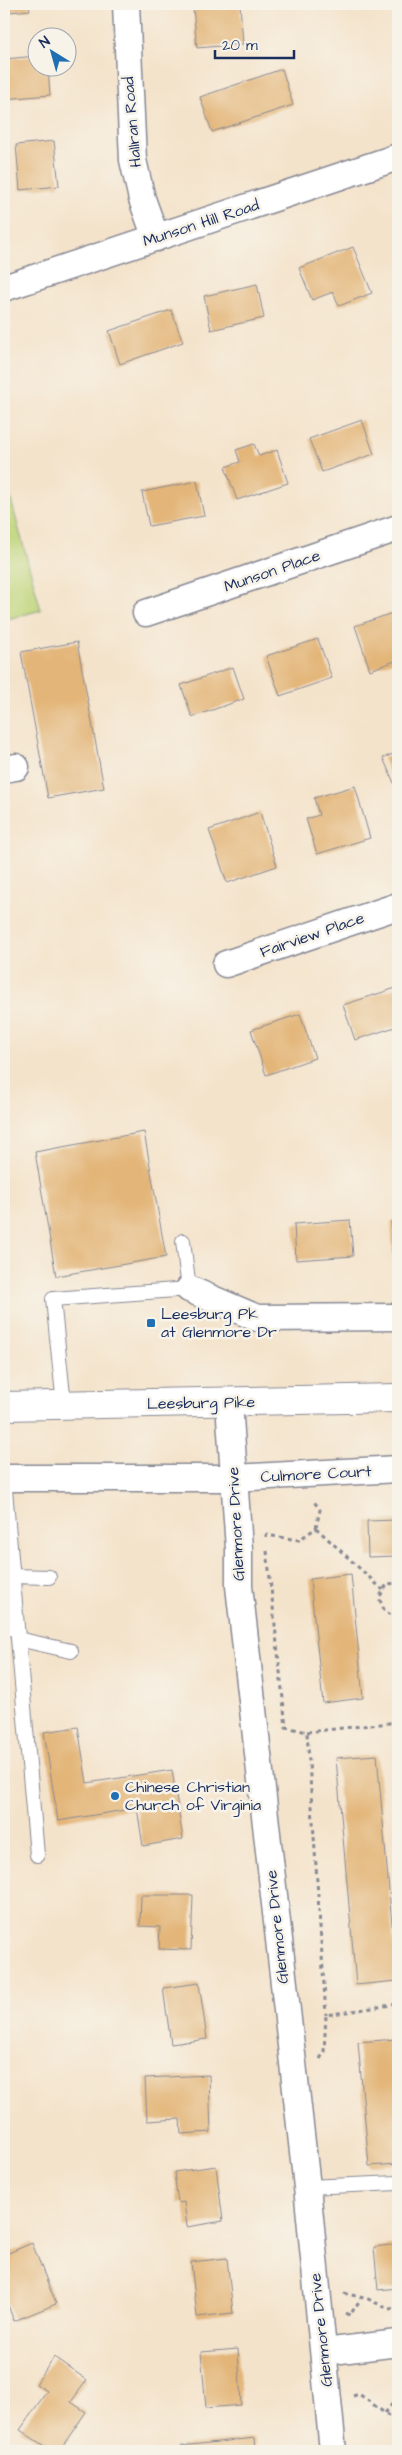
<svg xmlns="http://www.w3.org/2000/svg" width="402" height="2455" font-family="'Architects Daughter',sans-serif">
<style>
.green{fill:#bfd67b;stroke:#6d826c}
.building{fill:#e3b578}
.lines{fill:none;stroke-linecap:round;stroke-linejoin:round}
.service-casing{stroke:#888994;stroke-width:16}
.minor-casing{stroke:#888994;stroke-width:29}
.primary-casing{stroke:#888994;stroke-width:30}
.path{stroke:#888994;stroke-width:3;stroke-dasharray:4 4;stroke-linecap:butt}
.service{stroke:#fff;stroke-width:14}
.minor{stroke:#fff;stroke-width:26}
.primary{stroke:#fff;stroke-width:28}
.poi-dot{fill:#1f6fb2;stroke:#f7f3e8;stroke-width:2}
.labels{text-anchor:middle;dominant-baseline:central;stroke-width:5;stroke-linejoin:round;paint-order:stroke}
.street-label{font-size:16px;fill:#1b2f5e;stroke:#f7f3e8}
.poi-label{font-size:16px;fill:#1b2f5e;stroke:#f7f3e8;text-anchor:start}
</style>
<rect width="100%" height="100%" fill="#f7f3e8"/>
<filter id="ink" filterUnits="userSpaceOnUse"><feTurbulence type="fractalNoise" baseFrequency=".02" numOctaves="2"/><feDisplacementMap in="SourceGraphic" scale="10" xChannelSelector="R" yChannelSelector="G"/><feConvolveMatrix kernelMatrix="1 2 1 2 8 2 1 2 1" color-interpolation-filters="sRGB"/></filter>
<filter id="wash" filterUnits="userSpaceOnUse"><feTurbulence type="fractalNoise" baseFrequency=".0096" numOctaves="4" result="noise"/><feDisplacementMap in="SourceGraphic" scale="20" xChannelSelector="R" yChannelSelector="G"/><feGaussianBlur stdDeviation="1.12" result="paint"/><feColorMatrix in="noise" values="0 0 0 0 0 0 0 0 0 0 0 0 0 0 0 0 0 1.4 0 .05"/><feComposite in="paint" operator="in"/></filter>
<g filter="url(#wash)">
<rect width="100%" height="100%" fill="#f4e3cb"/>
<path class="green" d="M 9,493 L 41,610 L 4,620 L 4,494 Z"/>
<g id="blocks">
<path class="building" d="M 9,4 L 29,4 L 30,10 L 10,12 Z
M 240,4 L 243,44 L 197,48 L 193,8 Z
M 38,56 L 38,68 L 48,68 L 50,95 L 4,99 L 4,59 Z
M 282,69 L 293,105 L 212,132 L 200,97 Z
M 54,141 L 59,186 L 20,190 L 16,145 Z
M 353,247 L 372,293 L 339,306 L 333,292 L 312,300 L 299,268 Z
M 257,284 L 264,318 L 211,330 L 204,296 Z
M 171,310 L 183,342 L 120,364 L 109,331 Z
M 362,420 L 374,454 L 322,472 L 309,439 Z
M 254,444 L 259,456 L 277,450 L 288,483 L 237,500 L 225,467 L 240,462 L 236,450 Z
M 197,481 L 204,516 L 149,526 L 142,492 Z
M 398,611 L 398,660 L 370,670 L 355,626 Z
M 318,639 L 332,678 L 280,696 L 266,656 Z
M 77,642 L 104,788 L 48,798 L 21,652 Z
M 233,667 L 244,699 L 192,717 L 181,685 Z
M 398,752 L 398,792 L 383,758 Z
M 355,786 L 370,838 L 317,854 L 306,819 L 319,815 L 314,798 Z
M 260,812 L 277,866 L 227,883 L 209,830 Z
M 396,988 L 398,995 L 398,1026 L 355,1040 L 343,1005 Z
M 300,1014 L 315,1058 L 266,1075 L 251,1030 Z
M 144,1132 L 166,1257 L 56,1276 L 35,1152 Z
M 350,1220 L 353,1256 L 296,1260 L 294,1224 Z
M 391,1221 L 398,1221 L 398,1256 L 393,1256 Z
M 398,1520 L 398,1556 L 368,1557 L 367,1521 Z
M 351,1574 L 363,1698 L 323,1703 L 310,1579 Z
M 78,1727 L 87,1783 L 172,1770 L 183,1839 L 143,1846 L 137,1808 L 58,1821 L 44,1732 Z
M 377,1755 L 397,1981 L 356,1985 L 336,1758 Z
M 141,1895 L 193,1895 L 191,1950 L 159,1949 L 160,1927 L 140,1926 Z
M 199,1983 L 207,2039 L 171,2044 L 163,1988 Z
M 396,2039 L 398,2062 L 398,2164 L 369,2166 L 358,2042 Z
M 209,2075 L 211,2132 L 181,2134 L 180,2119 L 147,2121 L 145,2078 Z
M 216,2166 L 223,2221 L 187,2227 L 184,2202 L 178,2203 L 174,2172 Z
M 32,2243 L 56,2304 L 14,2321 L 4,2295 L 4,2255 Z
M 398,2244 L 398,2288 L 378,2290 L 374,2247 Z
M 227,2258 L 233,2313 L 197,2317 L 191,2262 Z
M 238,2349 L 241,2405 L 206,2408 L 201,2352 Z
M 54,2357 L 87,2380 L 71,2402 L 86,2412 L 59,2451 L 52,2451 L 20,2430 L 47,2391 L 36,2384 Z
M 255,2438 L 256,2451 L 181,2451 L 181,2446 Z"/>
</g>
</g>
<g filter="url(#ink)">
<use href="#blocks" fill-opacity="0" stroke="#888994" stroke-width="1"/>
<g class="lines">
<defs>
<path id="service" d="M 64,1405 L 53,1299 L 189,1289 L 183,1241
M 4,1478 L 37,1855
M 12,1576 L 49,1577
M 4,1629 L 17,1627
M 18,1639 L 71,1651
M 307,2187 L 398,2183"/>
<path id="minor" d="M 126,4 L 133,160 L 142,199 L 156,238
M 4,288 L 398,157
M 146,613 L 398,528
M 4,769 L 16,767
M 226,964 L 398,906
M 189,1289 L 257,1318 L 398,1317
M 229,1403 L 239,1549 L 239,1586 L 307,2187 L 333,2451
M 4,1478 L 233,1478 L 398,1469
M 324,2352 L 398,2343"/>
<path id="primary" d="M 4,1406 L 398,1398"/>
</defs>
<use href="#service" class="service-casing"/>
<use href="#minor" class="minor-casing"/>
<use href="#primary" class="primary-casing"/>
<path class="path" d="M 316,1528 L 383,1590
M 266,1537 L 266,1535 L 299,1540 L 316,1528 L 320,1510 L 313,1500
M 267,1551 L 286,1727 L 307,1732 L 326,2015
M 398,1618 L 385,1612 L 379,1598 L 387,1584 L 398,1583
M 307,1732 L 398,1722
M 320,2059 L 324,2052 L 326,2015 L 398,2004
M 344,2293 L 368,2299 L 389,2309 L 398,2308
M 346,2313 L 350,2315 L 362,2297
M 353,2396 L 359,2394 L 398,2423
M 385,2413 L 398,2397"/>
<use href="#service" class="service"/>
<use href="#minor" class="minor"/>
<use href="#primary" class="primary"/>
</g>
</g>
<g class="poi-dot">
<rect x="146" y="1318" width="10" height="10" rx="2.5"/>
<circle cx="115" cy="1796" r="5"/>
</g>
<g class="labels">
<g class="street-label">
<text transform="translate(132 122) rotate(-95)">Hallran Road</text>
<text transform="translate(201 223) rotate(-18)">Munson Hill Road</text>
<text transform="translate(272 571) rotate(-19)">Munson Place</text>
<text transform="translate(312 935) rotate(-19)">Fairview Place</text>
<text transform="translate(201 1403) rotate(-1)">Leesburg Pike</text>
<text transform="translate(316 1474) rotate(-3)">Culmore Court</text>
<text transform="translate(236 1524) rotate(-93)">Glenmore Drive</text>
<text transform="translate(277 1927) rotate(-96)">Glenmore Drive</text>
<text transform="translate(321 2330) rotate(-96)">Glenmore Drive</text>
</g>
<g class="poi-label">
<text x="161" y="1314">Leesburg Pk<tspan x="161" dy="18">at Glenmore Dr</tspan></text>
<text x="125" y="1787">Chinese Christian<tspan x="125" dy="18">Church of Virginia</tspan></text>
</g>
</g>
<rect width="402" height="2455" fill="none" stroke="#f7f3e8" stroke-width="20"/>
<g transform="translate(52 52) rotate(323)"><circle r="24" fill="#f7f3e8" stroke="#9fa5b1"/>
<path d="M0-4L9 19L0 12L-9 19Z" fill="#1f6fb2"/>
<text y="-8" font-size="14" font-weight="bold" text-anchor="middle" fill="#1b2f5e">N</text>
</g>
<path d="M215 50v8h79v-8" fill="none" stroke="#1b2f5e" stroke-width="2.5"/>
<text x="222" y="50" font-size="15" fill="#1b2f5e" stroke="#f7f3e8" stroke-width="4" paint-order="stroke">20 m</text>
</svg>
